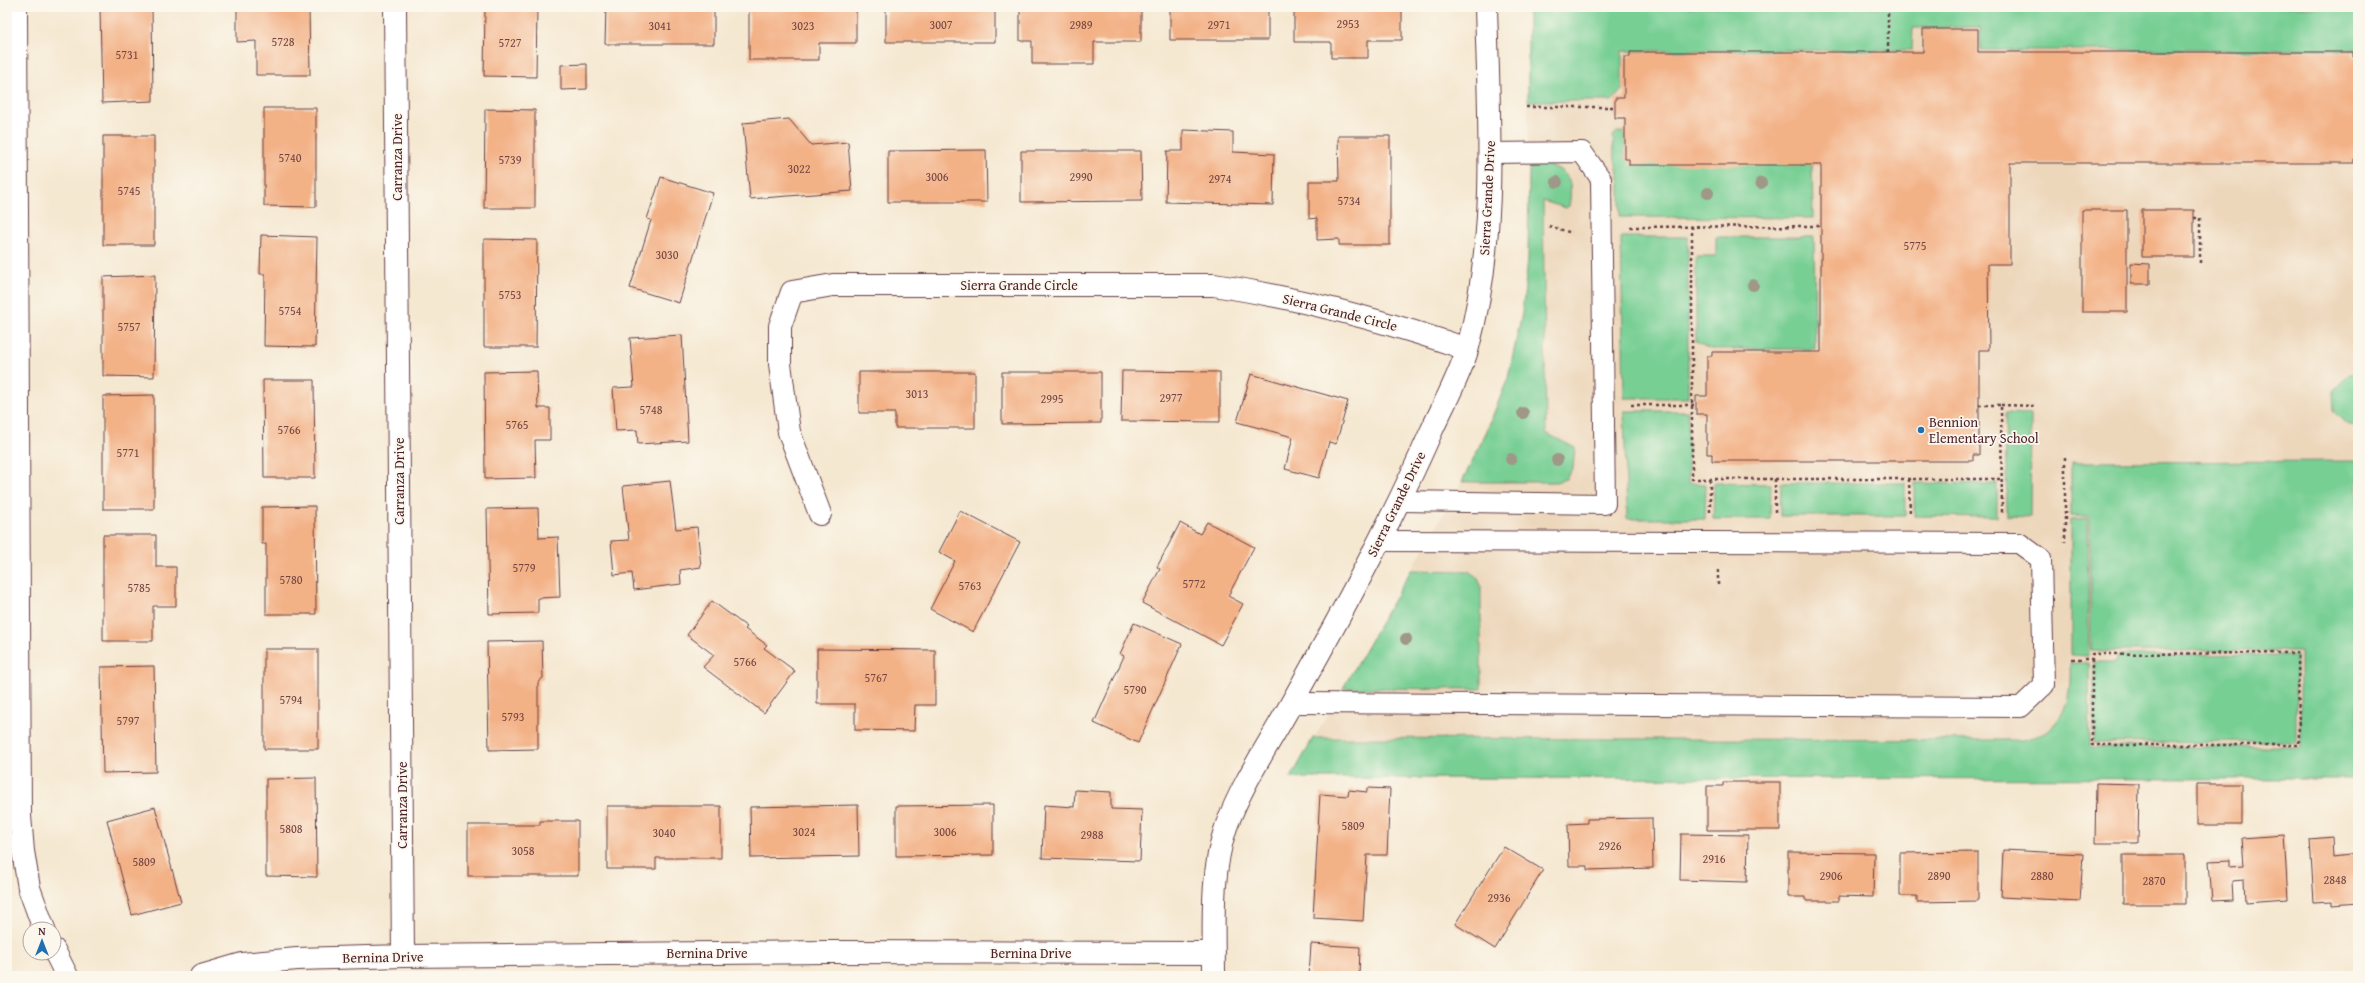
<svg xmlns="http://www.w3.org/2000/svg" width="2365" height="983" font-family="'Gentium Book Plus',serif">
<style>
.built{fill:#edd7bb}
.green{fill:#78cf94;stroke:#617760}
.building{fill:#f3b186}
.lines{fill:none;stroke-linecap:round;stroke-linejoin:round}
.lane-casing{stroke:#643d44;stroke-width:22}
.street-casing{stroke:#643d44;stroke-width:24}
.path{stroke:#643d44;stroke-width:2.5;stroke-dasharray:3 3;stroke-linecap:butt}
.lane{stroke:#fff;stroke-width:20}
.street{stroke:#fff;stroke-width:22}
.tree{fill:#9f9787}
.poi-dot{fill:#1f6fb2;stroke:#fbf7ec;stroke-width:1.5}
.labels{text-anchor:middle;dominant-baseline:central;stroke-width:3.5;stroke-linejoin:round;paint-order:stroke}
.number-label{font-size:12px;fill:#744442}
.street-label{font-size:14px;fill:#4a1f2b;stroke:#fbf7ec}
.poi-label{font-size:14px;fill:#4a1f2b;stroke:#fbf7ec;text-anchor:start}
</style>
<rect width="100%" height="100%" fill="#fbf7ec"/>
<filter id="ink" filterUnits="userSpaceOnUse"><feTurbulence type="fractalNoise" baseFrequency=".025" numOctaves="2"/><feDisplacementMap in="SourceGraphic" scale="8" xChannelSelector="R" yChannelSelector="G"/><feConvolveMatrix kernelMatrix="1 2 1 2 8 2 1 2 1" color-interpolation-filters="sRGB"/></filter>
<filter id="wash" filterUnits="userSpaceOnUse"><feTurbulence type="fractalNoise" baseFrequency=".012" numOctaves="4" result="noise"/><feDisplacementMap in="SourceGraphic" scale="16" xChannelSelector="R" yChannelSelector="G"/><feGaussianBlur stdDeviation="0.9" result="paint"/><feColorMatrix in="noise" values="0 0 0 0 0 0 0 0 0 0 0 0 0 0 0 0 0 1.4 0 .05"/><feComposite in="paint" operator="in"/></filter>
<g filter="url(#wash)">
<rect width="100%" height="100%" fill="#f5e8d1"/>
<path class="built" d="M 1528,7 L 2358,7 L 2358,779 L 1291,778 L 1462,482 L 1508,378 L 1525,293 L 1528,259 Z"/>
<path class="green" d="M 1528,7 L 2358,7 L 2358,50 L 1981,50 L 1980,27 L 1913,28 L 1912,50 L 1622,51 L 1622,90 L 1612,101 L 1528,101 Z
M 1617,132 L 1625,132 L 1625,159 L 1812,165 L 1813,218 L 1620,217 L 1620,183 L 1614,154 L 1613,136 Z
M 1532,164 C 1563,165 1575,174 1569,206 L 1566,208 L 1543,201 L 1546,433 L 1575,448 L 1573,467 L 1566,479 L 1556,482 L 1462,482 L 1486,433 L 1508,378 L 1522,314 L 1528,259 L 1529,172 Z
M 1621,237 L 1688,237 L 1688,398 L 1624,398 Z
M 1716,237 L 1814,237 L 1815,349 L 1710,349 L 1696,342 L 1696,256 L 1716,256 Z
M 2349,374 L 2358,374 L 2358,427 L 2350,426 L 2334,412 L 2333,391 Z
M 1624,411 L 1688,411 L 1688,483 L 1706,484 L 1705,519 L 1627,519 Z
M 2005,413 L 2031,414 L 2030,517 L 2007,516 Z
M 2358,461 L 2358,779 L 1291,778 L 1313,738 L 2022,740 C 2029,738 2040,736 2046,732 C 2069,714 2071,690 2070,663 L 2089,663 L 2090,747 L 2300,747 L 2300,651 L 2091,651 L 2089,517 L 2071,516 L 2071,462 Z
M 1714,483 L 1771,484 L 1770,519 L 1713,519 Z
M 1781,483 L 1905,483 L 1905,516 L 1780,516 Z
M 1914,483 L 1997,484 L 1997,517 L 1914,516 Z
M 2087,519 L 2089,656 L 2071,655 L 2071,520 Z
M 1411,570 L 1468,571 L 1477,577 L 1481,585 L 1481,689 L 1343,688 Z
M 2296,655 L 2296,742 L 2094,743 L 2094,662 L 2117,662 L 2117,656 Z"/>
<g id="blocks">
<path class="building" d="M 100,7 L 152,7 L 153,101 L 102,103 Z
M 237,7 L 309,7 L 310,75 L 256,75 L 256,41 L 237,42 Z
M 485,7 L 537,7 L 536,77 L 484,76 Z
M 606,7 L 714,7 L 714,44 L 605,44 Z
M 749,7 L 856,7 L 856,43 L 819,43 L 819,60 L 749,60 Z
M 886,7 L 995,7 L 995,42 L 886,42 Z
M 1020,7 L 1141,7 L 1141,42 L 1094,42 L 1094,64 L 1032,64 L 1032,41 L 1020,41 Z
M 1170,7 L 1268,7 L 1268,40 L 1170,40 Z
M 1294,7 L 1402,7 L 1402,40 L 1368,40 L 1368,58 L 1331,58 L 1331,42 L 1294,42 Z
M 1923,29 L 1978,29 L 1978,52 L 2353,52 L 2353,57 L 2358,57 L 2358,159 L 2354,159 L 2354,163 L 2010,163 L 2010,264 L 1988,264 L 1989,350 L 1979,350 L 1979,455 L 1973,455 L 1973,461 L 1712,461 L 1712,454 L 1707,454 L 1707,414 L 1696,414 L 1696,396 L 1707,396 L 1707,356 L 1712,356 L 1712,352 L 1821,352 L 1821,165 L 1629,165 L 1629,159 L 1625,159 L 1625,118 L 1615,118 L 1615,98 L 1624,98 L 1624,57 L 1630,57 L 1630,52 L 1923,52 Z
M 587,64 L 587,89 L 561,90 L 561,65 Z
M 264,108 L 316,108 L 316,207 L 264,206 Z
M 485,109 L 535,110 L 535,208 L 484,208 Z
M 789,119 L 811,145 L 848,142 L 852,191 L 750,199 L 743,123 Z
M 1183,130 L 1233,132 L 1233,152 L 1274,154 L 1273,205 L 1166,202 L 1167,151 L 1183,151 Z
M 103,136 L 154,136 L 154,245 L 103,245 Z
M 1338,136 L 1390,136 L 1390,245 L 1339,245 L 1339,239 L 1317,240 L 1317,218 L 1309,219 L 1309,181 L 1339,181 Z
M 986,150 L 987,202 L 888,202 L 888,151 Z
M 1021,151 L 1141,151 L 1142,201 L 1021,202 Z
M 661,177 L 713,193 L 679,303 L 630,288 L 651,220 L 647,219 Z
M 2082,210 L 2127,210 L 2127,312 L 2082,312 Z
M 2142,210 L 2194,210 L 2194,257 L 2142,257 Z
M 261,235 L 317,237 L 315,347 L 264,346 L 265,274 L 260,274 Z
M 484,239 L 537,240 L 536,347 L 484,347 Z
M 2131,263 L 2150,264 L 2150,284 L 2131,284 Z
M 155,275 L 154,377 L 103,376 L 103,277 Z
M 682,335 L 688,441 L 638,444 L 637,430 L 616,431 L 613,388 L 634,387 L 630,338 Z
M 537,371 L 538,408 L 550,408 L 550,440 L 535,440 L 536,478 L 485,479 L 484,372 Z
M 1122,371 L 1220,372 L 1220,422 L 1121,421 Z
M 859,372 L 975,372 L 975,428 L 895,428 L 895,413 L 859,413 Z
M 1002,372 L 1101,372 L 1101,423 L 1002,424 Z
M 1251,374 L 1348,401 L 1336,444 L 1329,442 L 1319,478 L 1285,469 L 1293,437 L 1237,422 Z
M 263,380 L 314,380 L 315,478 L 264,478 Z
M 154,395 L 154,509 L 103,509 L 103,396 Z
M 670,481 L 676,529 L 697,527 L 701,567 L 680,570 L 681,584 L 634,590 L 632,573 L 614,575 L 611,541 L 629,540 L 623,486 Z
M 315,506 L 316,614 L 266,614 L 266,544 L 262,544 L 262,507 Z
M 538,508 L 539,538 L 558,537 L 560,597 L 538,598 L 538,613 L 489,614 L 487,509 Z
M 960,511 L 1020,542 L 973,632 L 930,609 L 955,561 L 939,552 Z
M 1207,522 L 1254,547 L 1228,596 L 1243,604 L 1221,645 L 1142,603 L 1160,569 L 1157,567 L 1180,523 L 1200,534 Z
M 103,535 L 156,535 L 156,567 L 176,567 L 176,606 L 153,606 L 153,641 L 103,641 Z
M 712,601 L 747,627 L 745,629 L 767,645 L 764,648 L 795,671 L 764,713 L 703,667 L 714,655 L 687,635 Z
M 1134,623 L 1182,644 L 1138,743 L 1094,723 L 1124,656 L 1120,654 Z
M 542,641 L 543,678 L 538,682 L 538,749 L 489,750 L 487,642 Z
M 264,649 L 318,649 L 318,749 L 264,749 Z
M 817,649 L 935,650 L 935,705 L 915,705 L 914,731 L 855,730 L 855,704 L 817,704 Z
M 154,666 L 156,772 L 103,773 L 101,667 Z
M 316,778 L 317,877 L 266,876 L 266,779 Z
M 1723,782 L 1780,782 L 1780,830 L 1707,830 L 1707,786 L 1723,786 Z
M 2096,783 L 2139,784 L 2138,843 L 2095,843 Z
M 2197,784 L 2242,784 L 2242,825 L 2197,825 Z
M 1367,788 L 1390,789 L 1387,855 L 1367,855 L 1363,921 L 1313,918 L 1320,794 L 1348,796 L 1349,790 L 1367,792 Z
M 1075,790 L 1111,792 L 1111,809 L 1142,810 L 1140,861 L 1042,858 L 1044,805 L 1074,807 Z
M 858,805 L 859,856 L 751,858 L 750,807 Z
M 993,805 L 993,855 L 896,856 L 896,806 Z
M 607,806 L 721,806 L 721,858 L 656,858 L 656,869 L 607,869 Z
M 155,807 L 181,902 L 132,915 L 107,820 Z
M 1652,818 L 1653,868 L 1587,870 L 1587,866 L 1569,866 L 1568,824 L 1587,823 L 1587,819 Z
M 540,821 L 578,821 L 578,876 L 468,876 L 468,825 L 540,825 Z
M 1681,834 L 1748,835 L 1747,882 L 1680,880 Z
M 2284,835 L 2288,899 L 2245,902 L 2244,880 L 2232,881 L 2233,900 L 2212,901 L 2209,861 L 2230,860 L 2230,867 L 2244,866 L 2242,838 Z
M 2332,837 L 2333,857 L 2358,854 L 2358,903 L 2332,905 L 2332,901 L 2314,902 L 2310,839 Z
M 1504,847 L 1543,870 L 1495,949 L 1455,924 Z
M 2003,850 L 2083,854 L 2080,901 L 2001,897 Z
M 1788,852 L 1874,853 L 1873,897 L 1839,896 L 1839,901 L 1806,901 L 1806,897 L 1788,897 Z
M 1978,852 L 1978,901 L 1917,902 L 1917,896 L 1900,896 L 1900,853 Z
M 2123,855 L 2185,855 L 2185,904 L 2123,904 Z
M 1311,944 L 1360,947 L 1359,976 L 1309,976 Z"/>
</g>
</g>
<g filter="url(#ink)">
<use href="#blocks" fill-opacity="0" stroke="#643d44" stroke-width="1"/>
<g class="lines">
<defs>
<path id="lane" d="M 1401,501 L 1605,504 L 1601,179 L 1582,152 L 1490,153
M 1292,703 L 2021,707 L 2044,685 L 2041,559 L 2019,543 L 1379,541"/>
<path id="street" d="M 16,7 L 20,816 L 23,851 L 29,888 L 44,929
M 395,7 L 403,956
M 820,514 L 789,432 L 780,364 L 780,326 L 792,292 L 833,285 L 1214,285 C 1300,298 1385,321 1467,349
M 54,950 L 67,976
M 201,976 L 242,964 L 297,959 L 403,956 L 827,952 L 1214,953
M 1214,976 C 1214,927 1210,874 1226,827 C 1242,783 1269,744 1291,704 C 1341,615 1390,525 1431,432 C 1443,405 1460,376 1468,347 C 1498,237 1489,120 1486,7"/>
</defs>
<use href="#lane" class="lane-casing"/>
<use href="#street" class="street-casing"/>
<path class="path" d="M 1888,7 L 1888,52
M 1526,107 L 1615,107
M 2194,218 L 2200,218 L 2200,264
M 1549,226 L 1572,233
M 1692,226 L 1692,479 L 2001,479
M 1630,227 L 1821,226
M 1631,405 L 1696,405
M 1979,405 L 2001,405 L 2002,514
M 2001,405 L 2035,406
M 2065,457 L 2065,542
M 1710,479 L 1710,513
M 1775,479 L 1775,513
M 1909,479 L 1910,515
M 1718,570 L 1718,588
M 2072,659 L 2092,659 L 2092,654 L 2298,653 L 2299,745 L 2092,745 L 2092,659"/>
<use href="#lane" class="lane"/>
<use href="#street" class="street"/>
</g>
<g class="tree">
<circle cx="1557" cy="182" r="6"/>
<circle cx="1761" cy="183" r="6"/>
<circle cx="1708" cy="193" r="6"/>
<circle cx="1753" cy="285" r="6"/>
<circle cx="1523" cy="413" r="6"/>
<circle cx="1511" cy="459" r="6"/>
<circle cx="1557" cy="460" r="6"/>
<circle cx="1406" cy="639" r="6"/>
</g>
</g>
<circle class="poi-dot" cx="1921" cy="430" r="4"/>
<g class="labels">
<g class="number-label">
<text x="1348" y="23">2953</text>
<text x="941" y="24">3007</text>
<text x="1081" y="24">2989</text>
<text x="1219" y="24">2971</text>
<text x="660" y="25">3041</text>
<text x="803" y="25">3023</text>
<text x="283" y="41">5728</text>
<text x="510" y="42">5727</text>
<text x="127" y="54">5731</text>
<text x="290" y="157">5740</text>
<text x="510" y="159">5739</text>
<text x="799" y="168">3022</text>
<text x="937" y="176">3006</text>
<text x="1081" y="176">2990</text>
<text x="1220" y="178">2974</text>
<text x="129" y="190">5745</text>
<text x="1349" y="200">5734</text>
<text x="1915" y="245">5775</text>
<text x="667" y="254">3030</text>
<text x="510" y="294">5753</text>
<text x="290" y="310">5754</text>
<text x="129" y="326">5757</text>
<text x="917" y="393">3013</text>
<text x="1171" y="397">2977</text>
<text x="1052" y="398">2995</text>
<text x="651" y="409">5748</text>
<text x="517" y="424">5765</text>
<text x="289" y="429">5766</text>
<text x="128" y="452">5771</text>
<text x="524" y="567">5779</text>
<text x="291" y="579">5780</text>
<text x="1194" y="583">5772</text>
<text x="970" y="585">5763</text>
<text x="139" y="587">5785</text>
<text x="745" y="661">5766</text>
<text x="876" y="677">5767</text>
<text x="1135" y="689">5790</text>
<text x="291" y="699">5794</text>
<text x="513" y="716">5793</text>
<text x="128" y="720">5797</text>
<text x="1353" y="825">5809</text>
<text x="291" y="828">5808</text>
<text x="804" y="831">3024</text>
<text x="945" y="831">3006</text>
<text x="664" y="832">3040</text>
<text x="1092" y="834">2988</text>
<text x="1610" y="845">2926</text>
<text x="523" y="850">3058</text>
<text x="1714" y="858">2916</text>
<text x="144" y="861">5809</text>
<text x="1831" y="875">2906</text>
<text x="1939" y="875">2890</text>
<text x="2042" y="875">2880</text>
<text x="2335" y="879">2848</text>
<text x="2154" y="880">2870</text>
<text x="1499" y="897">2936</text>
</g>
<g class="street-label">
<text transform="translate(397 157) rotate(-90)">Carranza Drive</text>
<text transform="translate(1487 198) rotate(-87)">Sierra Grande Drive</text>
<text x="1019" y="285">Sierra Grande Circle</text>
<text transform="translate(1340 312) rotate(14)">Sierra Grande Circle</text>
<text transform="translate(399 481) rotate(-90)">Carranza Drive</text>
<text transform="translate(1396 504) rotate(-64)">Sierra Grande Drive</text>
<text transform="translate(402 805) rotate(-90)">Carranza Drive</text>
<text x="707" y="953">Bernina Drive</text>
<text x="1031" y="953">Bernina Drive</text>
<text transform="translate(383 957) rotate(-1)">Bernina Drive</text>
</g>
<g class="poi-label">
<text x="1929" y="422">Bennion<tspan x="1929" dy="16">Elementary School</tspan></text>
</g>
</g>
<rect width="2365" height="983" fill="none" stroke="#fbf7ec" stroke-width="24"/>
<g transform="translate(42 941)"><circle r="19" fill="#fbf7ec" stroke="#b4a19f"/>
<path d="M0-3L7 15L0 10L-7 15Z" fill="#1f6fb2"/>
<text y="-6" font-size="11" font-weight="bold" text-anchor="middle" fill="#4a1f2b">N</text>
</g>
</svg>
